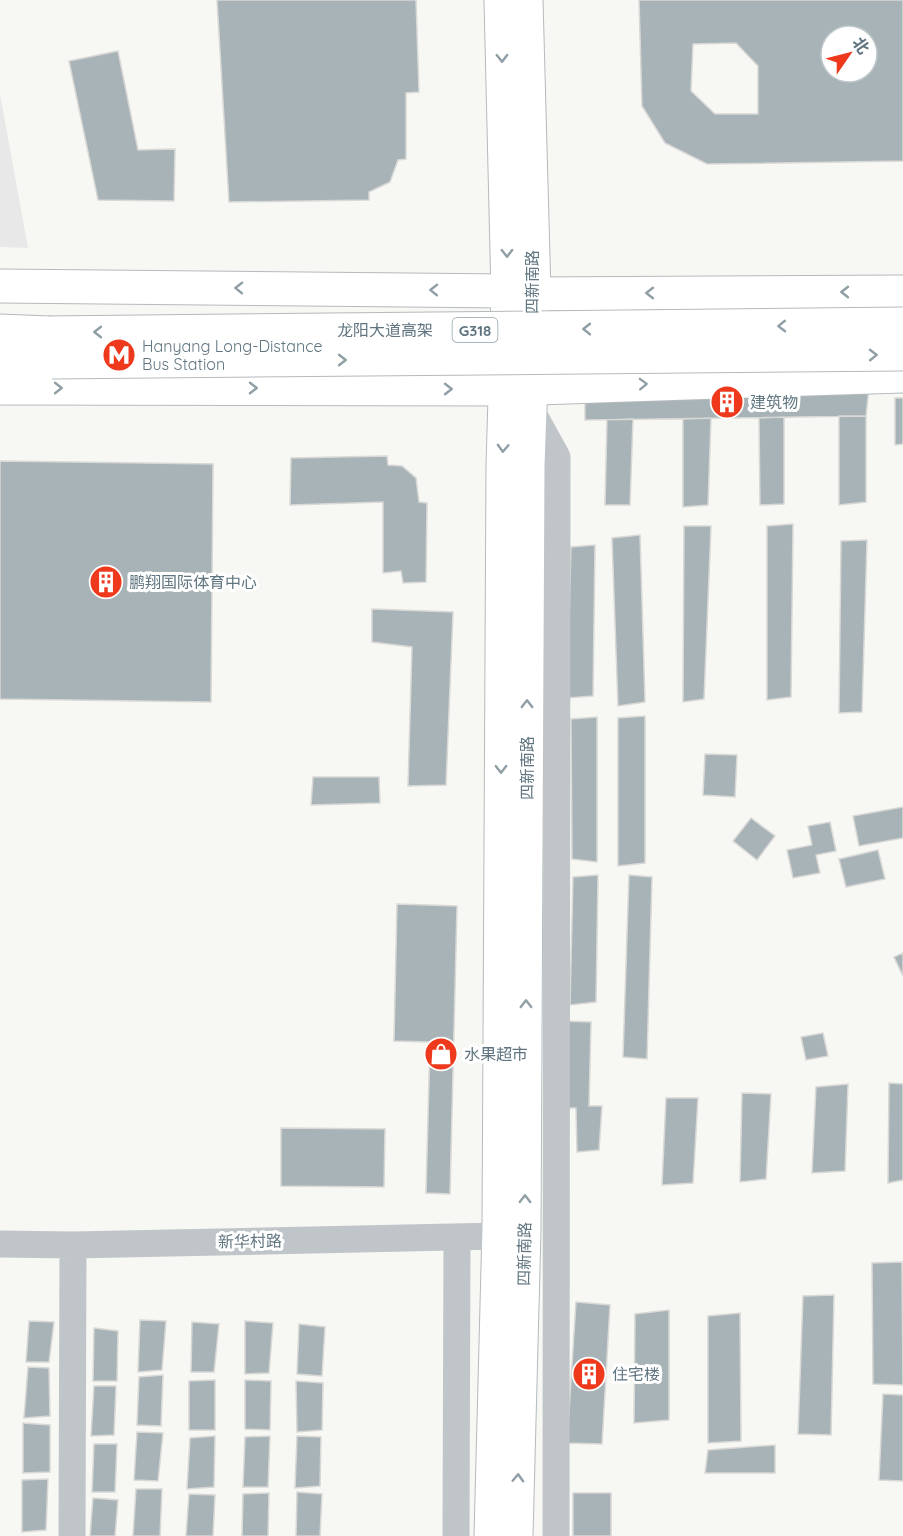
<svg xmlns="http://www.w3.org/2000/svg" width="903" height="1536" font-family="Quicksand,'Noto Sans SC',sans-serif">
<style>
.built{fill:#e7e8e7}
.building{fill:#a8b3b7;stroke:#d8d8d6;stroke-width:1.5;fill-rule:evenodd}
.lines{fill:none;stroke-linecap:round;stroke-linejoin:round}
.major-casing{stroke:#b5babe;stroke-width:35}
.highway-casing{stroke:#b4b9bc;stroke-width:35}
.minor{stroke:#bfc5c8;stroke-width:27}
.major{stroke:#fff;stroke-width:33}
.highway{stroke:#fff;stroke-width:33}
.highway-bridge-casing{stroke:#b4b9bc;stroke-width:35;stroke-linecap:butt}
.highway-bridge{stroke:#fff;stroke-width:33}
.oneway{stroke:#909ea6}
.labels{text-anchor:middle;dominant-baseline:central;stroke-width:6;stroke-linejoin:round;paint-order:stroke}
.shield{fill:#fff;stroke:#909ea6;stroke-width:1.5}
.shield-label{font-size:15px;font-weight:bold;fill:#607580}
.street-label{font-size:16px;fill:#607580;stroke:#fff}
.poi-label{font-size:16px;fill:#607580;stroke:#fff;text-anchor:start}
</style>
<rect width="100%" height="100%" fill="#f7f7f3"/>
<path class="built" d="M 0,94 L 28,248 L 0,247 Z"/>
<path class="building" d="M 217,0 L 416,0 L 419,92 L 406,93 L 406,159 L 398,160 L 390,182 L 369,192 L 369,200 L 229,202 Z
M 639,0 L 903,0 L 903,161 L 707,164 L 665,143 L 642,106 ZM 831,36 L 867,36 L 867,72 L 831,72 ZM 736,43 L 758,66 L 758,114 L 715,114 L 691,91 L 693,44 Z
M 118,51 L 138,150 L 175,149 L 174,201 L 98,200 L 69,61 Z
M 585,388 L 869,388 L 866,416 L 585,420 Z
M 895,398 L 903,398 L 903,444 L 895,445 Z
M 839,416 L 866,416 L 866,502 L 839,505 Z
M 784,417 L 784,504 L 760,505 L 759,418 Z
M 711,418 L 708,505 L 683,507 L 683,419 Z
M 633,419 L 630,505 L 605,505 L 607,420 Z
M 387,456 L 388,465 L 402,466 L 416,478 L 419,502 L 427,503 L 426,582 L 403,583 L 401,571 L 383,573 L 383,502 L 290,505 L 291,458 Z
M 0,461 L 213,464 L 211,702 L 0,699 Z
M 793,524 L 791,697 L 767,700 L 767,526 Z
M 684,526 L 711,526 L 704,699 L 683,702 Z
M 640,535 L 645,702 L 618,706 L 612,538 Z
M 867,540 L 862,712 L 839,713 L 841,541 Z
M 595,545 L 593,696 L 567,698 L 571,547 Z
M 372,609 L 453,612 L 446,785 L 408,786 L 412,647 L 372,642 Z
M 645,716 L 645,863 L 618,866 L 618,718 Z
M 597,717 L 597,862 L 572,859 L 571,719 Z
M 705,754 L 737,755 L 735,797 L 703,795 Z
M 313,777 L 379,777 L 380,803 L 311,805 Z
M 903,807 L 903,838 L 859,846 L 853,816 Z
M 751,818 L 775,836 L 757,860 L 733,841 Z
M 830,822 L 836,851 L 816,855 L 820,873 L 793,878 L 787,850 L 812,845 L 808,826 Z
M 878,850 L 885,879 L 846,887 L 839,859 Z
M 598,875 L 596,1002 L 570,1005 L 573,877 Z
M 629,875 L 652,877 L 647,1059 L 623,1057 Z
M 397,904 L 457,906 L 450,1194 L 426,1193 L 430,1042 L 394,1041 Z
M 903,953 L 903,976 L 894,957 Z
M 563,1021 L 591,1022 L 589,1106 L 602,1106 L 599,1150 L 577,1152 L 576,1108 L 557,1108 Z
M 823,1033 L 828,1056 L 806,1060 L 801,1037 Z
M 889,1083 L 903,1084 L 903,1180 L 888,1183 Z
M 848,1084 L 845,1171 L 812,1173 L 816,1087 Z
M 742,1093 L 771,1094 L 766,1179 L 740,1182 Z
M 666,1098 L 698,1098 L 693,1183 L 662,1185 Z
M 281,1128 L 385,1129 L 384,1187 L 281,1186 Z
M 902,1262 L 903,1385 L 873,1384 L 872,1263 Z
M 834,1295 L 831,1435 L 798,1434 L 803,1296 Z
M 576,1302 L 610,1305 L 602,1444 L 567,1443 Z
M 669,1310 L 669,1420 L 634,1423 L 635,1314 Z
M 740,1313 L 741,1441 L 708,1443 L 708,1316 Z
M 140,1320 L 166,1321 L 162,1370 L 138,1372 Z
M 29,1321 L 54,1322 L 49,1362 L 26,1362 Z
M 245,1321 L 273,1323 L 269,1373 L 245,1374 Z
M 192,1322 L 219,1324 L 214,1372 L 191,1372 Z
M 299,1324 L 325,1327 L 322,1376 L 297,1374 Z
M 94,1328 L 118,1331 L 117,1381 L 93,1381 Z
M 28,1367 L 49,1368 L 50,1416 L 24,1418 Z
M 163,1375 L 161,1426 L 137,1425 L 139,1377 Z
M 215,1380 L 215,1430 L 189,1430 L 189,1381 Z
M 245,1380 L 271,1381 L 270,1430 L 245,1429 Z
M 296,1381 L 323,1383 L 322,1430 L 297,1432 Z
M 94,1386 L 116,1386 L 114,1435 L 91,1436 Z
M 883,1394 L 903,1395 L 903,1481 L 879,1480 Z
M 23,1423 L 50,1425 L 50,1472 L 23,1473 Z
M 137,1432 L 163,1433 L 158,1481 L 134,1480 Z
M 215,1436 L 214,1487 L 187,1489 L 190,1438 Z
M 270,1436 L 268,1487 L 243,1487 L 245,1437 Z
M 297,1436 L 321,1437 L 320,1486 L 295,1488 Z
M 94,1444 L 117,1444 L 115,1492 L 92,1492 Z
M 775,1445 L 775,1473 L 705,1473 L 708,1450 Z
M 48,1479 L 46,1530 L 22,1532 L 22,1480 Z
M 136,1489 L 162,1489 L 160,1536 L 133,1536 Z
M 297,1492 L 322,1494 L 320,1536 L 296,1536 Z
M 269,1493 L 268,1536 L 242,1536 L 243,1494 Z
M 573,1493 L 611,1493 L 611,1536 L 573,1536 Z
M 189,1494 L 215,1495 L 213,1536 L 186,1536 Z
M 93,1498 L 118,1500 L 115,1536 L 90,1536 Z"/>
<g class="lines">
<defs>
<path id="major" d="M 0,286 L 508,291 L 534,294 L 903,292
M 0,388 L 505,389 L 903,376
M 491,1536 L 499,1229 L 503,466 L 508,294 L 501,0
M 516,1536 L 524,1230 L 528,466 L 534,294 L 526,0"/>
<path id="highway" d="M 0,331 L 48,333
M 0,362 L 52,362"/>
</defs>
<use href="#major" class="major-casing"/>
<use href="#highway" class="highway-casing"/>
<path class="minor" d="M 530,408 L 557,457 L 556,1536
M 0,1244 L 73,1245 L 499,1236
M 72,1536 L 73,1245
M 456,1536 L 457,1237"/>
<use href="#major" class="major"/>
<use href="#highway" class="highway"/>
<defs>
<path id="highway-bridge" d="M 48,333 L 903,324
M 52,362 L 903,354"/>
</defs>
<use href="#highway-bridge" class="highway-bridge-casing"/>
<use href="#highway-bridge" class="highway-bridge"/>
</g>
<defs><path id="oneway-chevron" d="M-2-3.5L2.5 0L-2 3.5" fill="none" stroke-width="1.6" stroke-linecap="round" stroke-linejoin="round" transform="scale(1.5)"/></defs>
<g class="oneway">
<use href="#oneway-chevron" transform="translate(502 58) rotate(89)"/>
<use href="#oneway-chevron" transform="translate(507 253) rotate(89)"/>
<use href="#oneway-chevron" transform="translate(239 288) rotate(-179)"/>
<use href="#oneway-chevron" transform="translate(434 290) rotate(-179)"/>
<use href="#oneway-chevron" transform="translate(845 292) rotate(180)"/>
<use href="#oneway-chevron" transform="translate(650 293) rotate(180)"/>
<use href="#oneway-chevron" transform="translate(782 326) rotate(179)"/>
<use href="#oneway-chevron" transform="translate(587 329) rotate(180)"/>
<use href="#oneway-chevron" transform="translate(98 332) rotate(180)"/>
<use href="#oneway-chevron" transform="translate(873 355) rotate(-1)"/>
<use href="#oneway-chevron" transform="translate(342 360)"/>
<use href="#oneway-chevron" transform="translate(643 384) rotate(-2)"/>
<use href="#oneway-chevron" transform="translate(58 388)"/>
<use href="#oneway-chevron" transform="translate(253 388)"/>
<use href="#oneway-chevron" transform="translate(448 389)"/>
<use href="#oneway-chevron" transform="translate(503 448) rotate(92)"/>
<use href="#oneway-chevron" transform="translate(527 704) rotate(-90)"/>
<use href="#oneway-chevron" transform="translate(501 769) rotate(90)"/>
<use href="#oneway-chevron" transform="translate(526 1004) rotate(-90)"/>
<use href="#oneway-chevron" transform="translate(525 1199) rotate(-90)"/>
<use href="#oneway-chevron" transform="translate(518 1478) rotate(-88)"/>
</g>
<defs>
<symbol id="metro-disc" viewBox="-11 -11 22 22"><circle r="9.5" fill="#ee391c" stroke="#fff"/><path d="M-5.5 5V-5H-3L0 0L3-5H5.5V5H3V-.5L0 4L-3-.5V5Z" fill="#fff"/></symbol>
<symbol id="building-disc" viewBox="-11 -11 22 22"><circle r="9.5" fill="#ee391c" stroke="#fff"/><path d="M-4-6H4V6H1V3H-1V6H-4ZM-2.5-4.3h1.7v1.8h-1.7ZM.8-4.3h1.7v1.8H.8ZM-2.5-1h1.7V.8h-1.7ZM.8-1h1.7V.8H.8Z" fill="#fff"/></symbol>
<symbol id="shop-disc" viewBox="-11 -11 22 22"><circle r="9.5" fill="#ee391c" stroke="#fff"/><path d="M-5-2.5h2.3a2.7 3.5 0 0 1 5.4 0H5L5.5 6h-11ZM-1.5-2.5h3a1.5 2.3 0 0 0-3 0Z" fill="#fff"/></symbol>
</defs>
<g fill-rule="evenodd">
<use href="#metro-disc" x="100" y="336" width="38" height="38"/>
<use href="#building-disc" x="708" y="383" width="38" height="38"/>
<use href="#building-disc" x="87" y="563" width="38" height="38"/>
<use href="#shop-disc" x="422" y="1035" width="38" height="38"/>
<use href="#building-disc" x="570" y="1355" width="38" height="38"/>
</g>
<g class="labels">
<rect class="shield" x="452.5" y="318" width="45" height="24" rx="4.5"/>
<g class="shield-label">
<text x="475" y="330">G318</text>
</g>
<g class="street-label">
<text transform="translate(532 282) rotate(-90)">四新南路</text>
<text x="385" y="330">龙阳大道高架</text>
<text transform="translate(527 768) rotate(-90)">四新南路</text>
<text transform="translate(250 1241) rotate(-1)">新华村路</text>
<text transform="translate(524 1254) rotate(-89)">四新南路</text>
</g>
<g class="poi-label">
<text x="142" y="346">Hanyang Long-Distance<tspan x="142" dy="18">Bus Station</tspan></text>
<text x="750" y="402">建筑物</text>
<text x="129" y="582">鹏翔国际体育中心</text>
<text x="464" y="1054">水果超市</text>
<text x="612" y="1374">住宅楼</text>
</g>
</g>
<g transform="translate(849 54) rotate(55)"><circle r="28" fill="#ffffff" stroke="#bfc8cc" stroke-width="1.5"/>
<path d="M0-4.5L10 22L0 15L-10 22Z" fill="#ee391c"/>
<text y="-9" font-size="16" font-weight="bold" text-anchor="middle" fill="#607580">北</text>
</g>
</svg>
